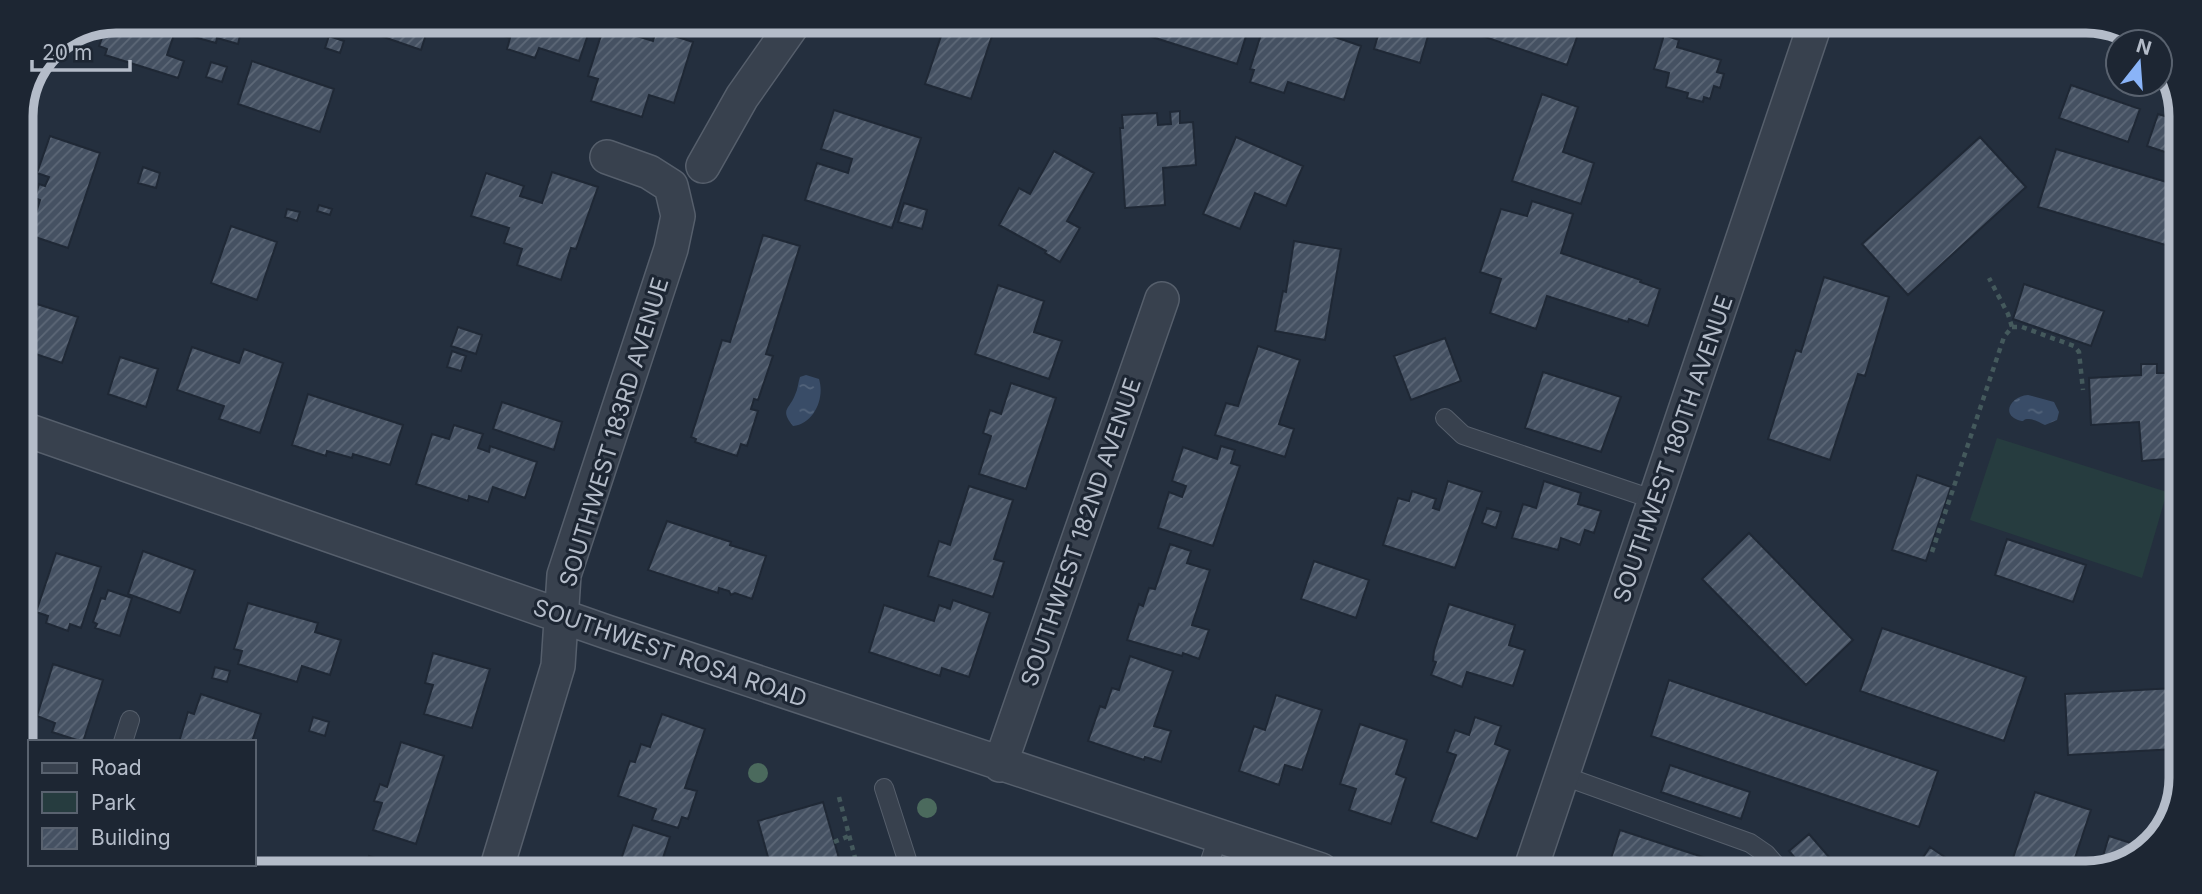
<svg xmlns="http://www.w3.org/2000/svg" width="2202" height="894" font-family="Inter,sans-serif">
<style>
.park{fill:#263c3f}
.water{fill:url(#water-ripples)}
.building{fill:url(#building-hatch);stroke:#1f2835;stroke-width:2}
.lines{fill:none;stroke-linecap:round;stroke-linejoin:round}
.lane-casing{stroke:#565f6c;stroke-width:20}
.street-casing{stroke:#565f6c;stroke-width:36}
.path{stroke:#44595c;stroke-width:4.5;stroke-dasharray:5 5;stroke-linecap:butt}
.lane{stroke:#38414e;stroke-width:18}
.street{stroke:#38414e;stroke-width:33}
.tree{fill:#4b6a5d}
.labels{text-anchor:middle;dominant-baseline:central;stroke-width:6;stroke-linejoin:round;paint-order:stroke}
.street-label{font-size:23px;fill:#b4bcc9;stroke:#1d2633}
.rim{fill:none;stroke:#b4bcc9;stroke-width:9}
</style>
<defs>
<pattern id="water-ripples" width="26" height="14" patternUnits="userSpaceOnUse" patternTransform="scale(1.75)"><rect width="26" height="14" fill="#394c67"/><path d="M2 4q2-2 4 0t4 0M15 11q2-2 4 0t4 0" fill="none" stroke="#53647b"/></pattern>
<pattern id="building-hatch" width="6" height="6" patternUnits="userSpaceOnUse" patternTransform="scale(1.75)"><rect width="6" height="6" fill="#455162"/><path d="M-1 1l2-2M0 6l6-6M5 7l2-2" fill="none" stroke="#5d6877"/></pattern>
</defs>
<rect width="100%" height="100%" fill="#242f3e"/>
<path class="park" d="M 1997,438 L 2167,492 L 2142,578 L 1970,520 Z"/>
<path class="water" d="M 806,375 L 819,379 C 825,398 814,424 793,426 C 779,409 790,409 795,395 C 798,389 798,383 800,377 Z
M 2028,395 L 2054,402 L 2059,412 L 2057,420 L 2045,425 C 2041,423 2034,419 2029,419 C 2020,419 2027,423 2018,420 C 2001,414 2011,396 2028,395 Z"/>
<path class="building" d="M 115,21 L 131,21 L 154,30 L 157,22 L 176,29 L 167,55 L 184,61 L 178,78 L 105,55 L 107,49 L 99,46 L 107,25 Z
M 186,21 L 220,21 L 220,26 L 241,32 L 238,44 L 217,38 L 216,43 L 183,34 Z
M 353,22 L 430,22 L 421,50 L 352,26 Z
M 467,23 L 468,22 L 592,23 L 579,61 L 539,48 L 535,58 L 507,49 L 510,38 Z
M 916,24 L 996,24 L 971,99 L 925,84 L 942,33 Z
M 1153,25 L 1241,25 L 1249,27 L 1237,64 L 1149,36 Z
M 1264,25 L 1300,25 L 1361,46 L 1344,100 L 1288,82 L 1284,93 L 1250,82 L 1254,70 L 1250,69 Z
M 1381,25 L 1431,26 L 1420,63 L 1374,49 Z
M 604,26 L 653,41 L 656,30 L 693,42 L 674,103 L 649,95 L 642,117 L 591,101 L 598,79 L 588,76 Z
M 1486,26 L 1581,26 L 1567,65 L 1482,36 Z
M 1664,35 L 1679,40 L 1677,47 L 1721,60 L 1717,72 L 1724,74 L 1720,88 L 1714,86 L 1710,99 L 1704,97 L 1703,102 L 1687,98 L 1688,93 L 1666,87 L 1669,73 L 1654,69 Z
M 329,36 L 344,41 L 340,53 L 325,48 Z
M 252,61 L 334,89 L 320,132 L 238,104 Z
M 211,62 L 227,67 L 222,82 L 206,77 Z
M 2071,85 L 2140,109 L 2128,142 L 2059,118 Z
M 1542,94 L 1578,107 L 1563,152 L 1594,163 L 1581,204 L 1512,181 Z
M 834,110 L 921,138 L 892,228 L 805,200 L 817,163 L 848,173 L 852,159 L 821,149 Z
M 1180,111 L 1180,123 L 1193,122 L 1196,165 L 1163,168 L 1165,205 L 1125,208 L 1120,128 L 1123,128 L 1122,115 L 1157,113 L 1158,125 L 1171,124 L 1170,112 Z
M 2158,114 L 2181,121 L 2180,157 L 2147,146 Z
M 50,136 L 100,153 L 68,248 L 29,235 L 40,200 L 35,198 L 39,184 L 45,186 L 49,177 L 37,173 Z
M 1236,137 L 1303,166 L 1286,206 L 1255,193 L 1240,229 L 1203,214 Z
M 1980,137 L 2026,187 L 1908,295 L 1862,244 Z
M 2056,149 L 2180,186 L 2180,208 L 2169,246 L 2038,207 Z
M 1054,151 L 1094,173 L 1067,221 L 1080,228 L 1060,262 L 1045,253 L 1046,251 L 999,225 L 1019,188 L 1030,194 Z
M 143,167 L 160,173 L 156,188 L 138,183 Z
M 552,172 L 598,187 L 576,249 L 571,248 L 561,280 L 517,265 L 522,249 L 504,243 L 509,228 L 471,216 L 486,173 L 524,186 L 520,196 L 542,203 Z
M 1532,201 L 1573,214 L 1561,253 L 1641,280 L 1640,282 L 1660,289 L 1648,326 L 1629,319 L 1628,322 L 1547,296 L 1536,329 L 1490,313 L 1501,279 L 1480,272 L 1501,209 L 1527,216 Z
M 904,203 L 927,210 L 922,229 L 898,222 Z
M 319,205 L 332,209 L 330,215 L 317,211 Z
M 287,209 L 300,212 L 297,221 L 285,217 Z
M 231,226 L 277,242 L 257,300 L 211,283 Z
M 763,235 L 800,246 L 766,354 L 773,356 L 758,400 L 754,399 L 751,409 L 758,411 L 747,446 L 741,444 L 737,456 L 695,442 L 696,439 L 691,437 L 722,340 L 730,342 Z
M 1294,241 L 1341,249 L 1325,340 L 1275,331 L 1283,291 L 1286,292 Z
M 1824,277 L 1889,297 L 1865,376 L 1858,374 L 1830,460 L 1768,439 L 1796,350 L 1801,352 Z
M 2024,284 L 2104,311 L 2091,346 L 2013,319 Z
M 998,285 L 1044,301 L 1034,332 L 1062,341 L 1049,379 L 975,354 Z
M 21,299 L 78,317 L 62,363 L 21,349 Z
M 458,327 L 482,335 L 476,354 L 451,346 Z
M 1445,338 L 1461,381 L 1411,400 L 1394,356 Z
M 1258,346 L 1300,360 L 1279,424 L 1294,429 L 1285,457 L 1215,435 L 1226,403 L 1238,406 Z
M 192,347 L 239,363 L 244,349 L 283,363 L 260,433 L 219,419 L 224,406 L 177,390 Z
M 452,351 L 466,356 L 461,371 L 447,367 Z
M 120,357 L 158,369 L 146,407 L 108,394 Z
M 2141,364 L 2157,364 L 2157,373 L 2178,373 L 2177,458 L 2142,461 L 2139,422 L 2091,425 L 2089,378 L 2141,375 Z
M 1543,372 L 1621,397 L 1601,452 L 1525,428 Z
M 1011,383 L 1056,398 L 1026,489 L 979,474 L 991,436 L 983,433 L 990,410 L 1001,414 Z
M 308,394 L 403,425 L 390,465 L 353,454 L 352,458 L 327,451 L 326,456 L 292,445 Z
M 502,402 L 562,422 L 554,450 L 493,429 Z
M 454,425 L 483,434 L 478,448 L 489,452 L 490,446 L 537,462 L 525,498 L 493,487 L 488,502 L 469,496 L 468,501 L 416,484 L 432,434 L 449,439 Z
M 1221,446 L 1235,450 L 1231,463 L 1240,466 L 1213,546 L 1158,528 L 1169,492 L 1182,497 L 1186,486 L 1172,481 L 1183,447 L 1217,459 Z
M 1917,475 L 1951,487 L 1926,561 L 1892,550 Z
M 1448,481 L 1482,492 L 1455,568 L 1383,545 L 1398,498 L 1409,501 L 1412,491 L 1436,499 L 1433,508 L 1439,510 Z
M 1544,481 L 1581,493 L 1578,504 L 1601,511 L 1594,533 L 1585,530 L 1580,545 L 1561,538 L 1558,550 L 1512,538 L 1523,504 L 1536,508 Z
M 969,486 L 1013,500 L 994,559 L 1004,562 L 993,597 L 928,576 L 939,541 L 950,545 Z
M 1487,508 L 1501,512 L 1496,528 L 1482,523 Z
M 667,521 L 731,542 L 730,545 L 766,556 L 752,599 L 735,593 L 731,595 L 729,591 L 719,588 L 718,593 L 648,570 Z
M 1749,533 L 1853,640 L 1806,685 L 1702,579 Z
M 2177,535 L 2176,578 L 2166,575 Z
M 2007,539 L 2086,565 L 2073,602 L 1995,575 Z
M 1170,544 L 1191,551 L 1187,563 L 1210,570 L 1192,625 L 1209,630 L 1199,659 L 1183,653 L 1182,656 L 1127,640 L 1139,604 L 1143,606 L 1149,588 L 1155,589 Z
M 143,551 L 195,570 L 180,613 L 128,594 Z
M 56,553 L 101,567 L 81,628 L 70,624 L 68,631 L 46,623 L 48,616 L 36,612 Z
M 1314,561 L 1369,580 L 1356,618 L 1301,599 Z
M 108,590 L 132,598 L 120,636 L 95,628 L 97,624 L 93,622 L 101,598 L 105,599 Z
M 953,600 L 990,613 L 969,677 L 942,668 L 940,676 L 869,652 L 884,605 L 934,621 L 939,605 L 950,609 Z
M 248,603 L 318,623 L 315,632 L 341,640 L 330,675 L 302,666 L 297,682 L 238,664 L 242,651 L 234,649 Z
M 1449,604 L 1515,625 L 1509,645 L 1525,650 L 1513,686 L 1467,672 L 1462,687 L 1431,675 L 1436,662 L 1433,661 L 1434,651 Z
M 1882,628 L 2026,677 L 2004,741 L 1860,691 Z
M 433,653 L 490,669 L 472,728 L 424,714 L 433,685 L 425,683 Z
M 1130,656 L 1173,671 L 1154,726 L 1171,731 L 1161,762 L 1145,757 L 1144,760 L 1088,741 L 1100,706 L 1105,708 L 1112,688 L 1119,690 Z
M 53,664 L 103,680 L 83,742 L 52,732 L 55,723 L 37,716 Z
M 215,667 L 230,671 L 227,682 L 212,678 Z
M 1669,680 L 1938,771 L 1919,827 L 1651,736 Z
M 2175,688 L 2175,749 L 2068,755 L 2065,694 Z
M 201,694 L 261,714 L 252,742 L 179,742 L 188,712 L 194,714 Z
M 1276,695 L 1322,710 L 1302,770 L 1285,765 L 1279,785 L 1239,771 L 1254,726 L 1265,730 Z
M 662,714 L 705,729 L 685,788 L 697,791 L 688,819 L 682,817 L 678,828 L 652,820 L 656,809 L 618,796 L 630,761 L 635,762 L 641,744 L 650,747 Z
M 313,717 L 329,722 L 325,736 L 309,731 Z
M 1475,717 L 1501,726 L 1495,744 L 1510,750 L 1477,839 L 1431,822 L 1456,755 L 1447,752 L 1455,730 L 1469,735 Z
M 1360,724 L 1407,740 L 1396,774 L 1406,778 L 1391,824 L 1349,810 L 1356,789 L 1340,784 Z
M 401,742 L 444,756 L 416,844 L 373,830 L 382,803 L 374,801 L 380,784 L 387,787 Z
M 1670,765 L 1750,792 L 1741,819 L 1661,792 Z
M 2035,792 L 2091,810 L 2070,873 L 2008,873 Z
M 823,802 L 842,869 L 771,868 L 758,821 Z
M 633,825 L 670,837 L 662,861 L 671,865 L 670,868 L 618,868 Z
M 1620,830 L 1718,862 L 1715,872 L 1607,871 Z
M 1809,834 L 1842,872 L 1807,872 L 1789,851 Z
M 2109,836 L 2134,844 L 2129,860 L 2099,869 Z
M 1930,847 L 1967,872 L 1966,873 L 1913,872 Z
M 369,856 L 387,862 L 388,858 L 416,867 L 366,867 Z
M 582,858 L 611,868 L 579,868 Z
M 143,864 L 210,864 L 210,866 L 142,866 Z"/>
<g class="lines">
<defs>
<path id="lane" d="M 1445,418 L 1463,435 L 1655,500
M 123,742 L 130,720
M 1561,775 L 1750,843 L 1766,854 L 1782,872
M 884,788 L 910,869
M 82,866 L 83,864
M 1207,870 L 1218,837"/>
<path id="street" d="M 703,166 L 742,97 L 794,23
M 21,428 L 607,632 L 1321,870
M 1000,765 L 1162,299
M 22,785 L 30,788
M 497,867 L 558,666 L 564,575 L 671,249 L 678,216 L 671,186 L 649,172 L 607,157
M 1530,871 L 1814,27"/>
</defs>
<use href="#lane" class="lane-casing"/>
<use href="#street" class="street-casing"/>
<path class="path" d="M 2012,327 L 2022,327 L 2074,346 L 2079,352 L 2083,390
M 1932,552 L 2004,337 L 2012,327 L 2008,314 L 1989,278
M 839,797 L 858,869
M 834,842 L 849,836"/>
<use href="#lane" class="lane"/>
<use href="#street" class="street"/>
</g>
<g class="tree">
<circle cx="758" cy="773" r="10"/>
<circle cx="927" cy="808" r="10"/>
</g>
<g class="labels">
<g class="street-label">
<text transform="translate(614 432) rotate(-73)">SOUTHWEST 183RD AVENUE</text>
<text transform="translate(1673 449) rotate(-71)">SOUTHWEST 180TH AVENUE</text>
<text transform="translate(1081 532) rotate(-71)">SOUTHWEST 182ND AVENUE</text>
<text transform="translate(670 653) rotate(19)">SOUTHWEST ROSA ROAD</text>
</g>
</g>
<path d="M0 0H2202V894H0ZM116 33H2086A83 83 0 0 1 2169 116V778A83 83 0 0 1 2086 861H116A83 83 0 0 1 33 778V116A83 83 0 0 1 116 33Z" fill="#1d2633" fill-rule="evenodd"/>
<path class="rim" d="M116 33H2086A83 83 0 0 1 2169 116V778A83 83 0 0 1 2086 861H116A83 83 0 0 1 33 778V116A83 83 0 0 1 116 33Z"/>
<rect x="28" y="740" width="228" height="126" fill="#1d2633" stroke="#59626f" stroke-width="2"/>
<rect x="42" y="763" width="35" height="10" fill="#38414e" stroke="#59626f" stroke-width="2"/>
<text x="91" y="775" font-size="21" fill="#b4bcc9">Road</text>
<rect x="42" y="792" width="35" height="21" fill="#263c3f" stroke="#59626f" stroke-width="2"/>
<text x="91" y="810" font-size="21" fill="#b4bcc9">Park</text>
<rect x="42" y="828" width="35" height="21" fill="url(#building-hatch)" stroke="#59626f" stroke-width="2"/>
<text x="91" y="845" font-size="21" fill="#b4bcc9">Building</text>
<g transform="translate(2139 63) rotate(17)"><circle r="33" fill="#1d2633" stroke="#59626f" stroke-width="2"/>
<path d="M0-5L12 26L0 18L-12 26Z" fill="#8ab4f8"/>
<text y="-10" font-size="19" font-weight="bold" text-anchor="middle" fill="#b4bcc9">N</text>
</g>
<path d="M32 60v10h98v-10" fill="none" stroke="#b4bcc9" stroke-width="3.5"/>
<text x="42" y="60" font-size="21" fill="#b4bcc9" stroke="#1d2633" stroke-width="5" paint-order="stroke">20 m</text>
</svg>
